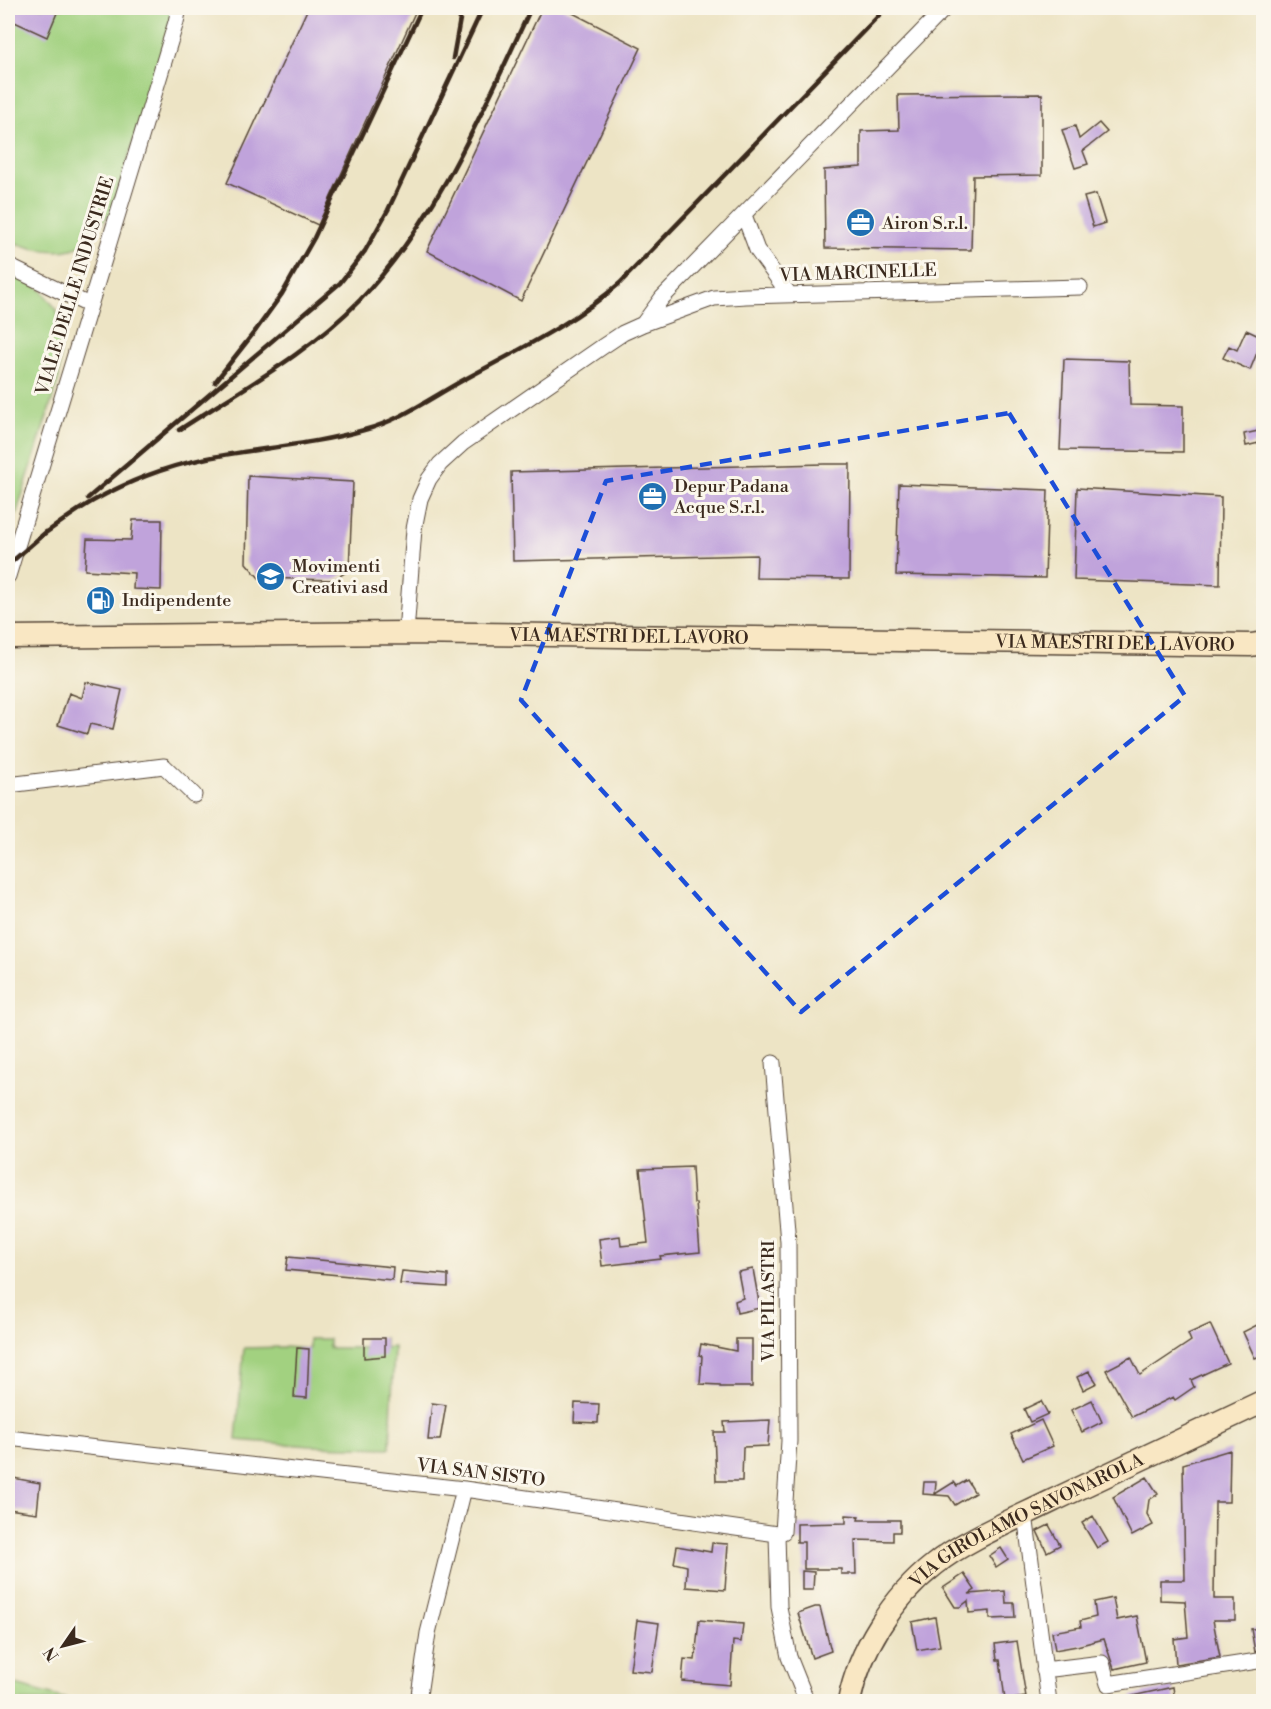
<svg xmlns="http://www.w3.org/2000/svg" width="1271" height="1709" font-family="'Libre Bodoni',serif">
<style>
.green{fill:#a2d180;stroke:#6e7e4f;stroke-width:1.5}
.building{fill:#c0a3db}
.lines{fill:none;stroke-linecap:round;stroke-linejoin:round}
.street-casing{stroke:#564637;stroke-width:17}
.secondary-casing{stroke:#564637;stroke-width:25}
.street{stroke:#fff;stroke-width:15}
.secondary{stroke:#f9e7c3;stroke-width:22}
.rail{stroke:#3b2a1e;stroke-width:4.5}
.marked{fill:none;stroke:#1d4ed8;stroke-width:4.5;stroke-dasharray:12 8;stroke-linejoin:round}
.labels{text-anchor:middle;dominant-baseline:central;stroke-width:6;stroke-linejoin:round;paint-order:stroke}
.poi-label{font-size:18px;fill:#3b2a1e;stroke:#fbf7ec;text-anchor:start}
.street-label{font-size:18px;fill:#3b2a1e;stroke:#fbf7ec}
</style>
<rect width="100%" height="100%" fill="#fbf7ec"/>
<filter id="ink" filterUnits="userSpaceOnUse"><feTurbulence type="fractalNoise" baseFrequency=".0167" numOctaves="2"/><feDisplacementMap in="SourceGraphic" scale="12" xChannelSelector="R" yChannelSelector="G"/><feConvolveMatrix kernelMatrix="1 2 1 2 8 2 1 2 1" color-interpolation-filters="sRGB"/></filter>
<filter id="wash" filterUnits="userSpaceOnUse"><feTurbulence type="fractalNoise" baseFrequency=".008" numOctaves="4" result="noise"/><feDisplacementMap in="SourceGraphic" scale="24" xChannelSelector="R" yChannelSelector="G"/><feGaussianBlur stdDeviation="1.35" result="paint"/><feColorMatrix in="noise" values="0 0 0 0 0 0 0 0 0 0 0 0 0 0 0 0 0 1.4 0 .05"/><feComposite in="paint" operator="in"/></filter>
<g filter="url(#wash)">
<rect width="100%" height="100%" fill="#ede4c5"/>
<path class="green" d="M 8,8 L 175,8 L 112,211 C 103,222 85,246 72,249 C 53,254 25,248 8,240 Z
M 8,265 L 40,289 L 57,310 L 61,339 L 59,378 L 8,540 Z
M 385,1338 L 385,1348 L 394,1347 L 390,1448 L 311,1446 L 236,1440 L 244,1348 L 284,1347 L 309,1349 L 309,1339 L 329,1339 L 329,1348 L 364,1348 Z
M 8,1683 L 16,1685 L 73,1701 L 8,1701 Z"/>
<g id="blocks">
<path class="building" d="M 8,8 L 59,8 L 47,37 L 8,19 Z
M 308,8 L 417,8 L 318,225 L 227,183 Z
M 542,8 L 563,8 L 641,48 L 521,301 L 427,251 Z
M 1042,94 L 1042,175 L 973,176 L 971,250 L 825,248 L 824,170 L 861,167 L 861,131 L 899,130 L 898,95 Z
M 1099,123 L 1107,132 L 1083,151 L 1088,164 L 1075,168 L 1062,130 L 1075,126 L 1079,139 Z
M 1096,194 L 1105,223 L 1093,227 L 1084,197 Z
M 1246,330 L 1263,338 L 1250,370 L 1223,358 L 1229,346 L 1237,350 Z
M 1064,359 L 1129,361 L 1130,405 L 1183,406 L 1183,452 L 1060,450 Z
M 1263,430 L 1263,442 L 1246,446 L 1244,434 Z
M 824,464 L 850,464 L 849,579 L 756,578 L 757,555 L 513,561 L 511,472 Z
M 248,476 L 353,482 L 349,570 L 334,580 L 259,578 L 246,563 Z
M 899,484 L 1048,490 L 1045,578 L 896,575 Z
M 1077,488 L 1221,497 L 1220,585 L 1074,580 Z
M 133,520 L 162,520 L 161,590 L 133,589 L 134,573 L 85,570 L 87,539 L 131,540 Z
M 86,682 L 122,690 L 113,729 L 90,724 L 87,734 L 58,725 L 69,693 L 82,698 Z
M 692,1167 L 694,1203 L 696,1203 L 700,1252 L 660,1256 L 661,1259 L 602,1266 L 599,1239 L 620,1236 L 621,1246 L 648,1243 L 640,1169 Z
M 288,1257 L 393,1267 L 392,1280 L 286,1270 Z
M 753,1269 L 760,1308 L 737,1313 L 735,1301 L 743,1298 L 738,1272 Z
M 402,1271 L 448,1275 L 448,1287 L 400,1284 Z
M 1263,1322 L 1263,1355 L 1255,1358 L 1243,1332 Z
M 1210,1324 L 1228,1363 L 1191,1380 L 1194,1387 L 1175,1400 L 1173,1397 L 1132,1417 L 1106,1370 L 1131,1357 L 1140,1375 L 1191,1341 L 1188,1334 Z
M 364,1338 L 385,1338 L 385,1356 L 364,1358 Z
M 736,1339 L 752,1339 L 752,1387 L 720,1387 L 720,1385 L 700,1384 L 702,1356 L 699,1355 L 701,1344 L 736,1351 Z
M 297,1348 L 309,1349 L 307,1398 L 294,1397 Z
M 1089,1371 L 1097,1383 L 1083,1390 L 1077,1377 Z
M 1092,1400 L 1102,1422 L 1082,1432 L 1071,1410 Z
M 1041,1401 L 1048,1414 L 1030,1422 L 1024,1409 Z
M 432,1403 L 446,1405 L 440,1440 L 428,1440 Z
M 575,1403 L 599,1404 L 598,1423 L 574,1422 Z
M 770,1420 L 768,1446 L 743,1447 L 742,1481 L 716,1481 L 714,1432 L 725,1432 L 724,1422 Z
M 1041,1420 L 1053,1446 L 1023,1459 L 1011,1434 Z
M 1230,1450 L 1229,1502 L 1215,1502 L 1214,1599 L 1235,1599 L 1235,1620 L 1213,1620 L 1220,1657 L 1176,1664 L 1174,1639 L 1188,1637 L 1185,1601 L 1160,1600 L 1160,1580 L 1185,1580 L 1183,1464 Z
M 8,1477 L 40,1483 L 37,1513 L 8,1509 Z
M 1147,1477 L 1158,1494 L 1149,1500 L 1147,1514 L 1153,1525 L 1132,1536 L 1113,1497 Z
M 967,1480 L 975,1493 L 955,1505 L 949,1496 L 923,1494 L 924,1482 L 936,1482 L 935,1494 L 954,1482 L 957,1486 Z
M 846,1515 L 859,1516 L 858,1520 L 900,1520 L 900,1532 L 893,1532 L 893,1541 L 855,1540 L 856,1574 L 841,1574 L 841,1569 L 804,1569 L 804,1542 L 797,1542 L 797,1524 L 846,1523 Z
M 1093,1516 L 1108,1542 L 1097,1548 L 1082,1523 Z
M 1049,1525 L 1060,1545 L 1047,1552 L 1037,1531 Z
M 712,1543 L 728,1544 L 725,1590 L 686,1587 L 687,1566 L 674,1563 L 677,1546 L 711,1552 Z
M 1001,1548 L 1008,1559 L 996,1567 L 989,1556 Z
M 802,1571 L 814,1572 L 813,1590 L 802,1590 Z
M 964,1574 L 975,1590 L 969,1594 L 1005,1591 L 1006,1603 L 1014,1603 L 1015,1618 L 990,1619 L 990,1611 L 969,1613 L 968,1601 L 960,1607 L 955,1607 L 943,1588 Z
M 1113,1598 L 1117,1620 L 1137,1616 L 1146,1662 L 1114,1669 L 1104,1639 L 1077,1646 L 1055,1650 L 1052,1632 L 1081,1627 L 1080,1621 L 1096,1617 L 1094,1602 Z
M 815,1607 L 820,1607 L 831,1651 L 812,1658 L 798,1613 Z
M 935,1617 L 940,1646 L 917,1650 L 912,1622 Z
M 637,1620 L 659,1623 L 652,1672 L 630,1670 Z
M 699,1620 L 743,1624 L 741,1642 L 733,1641 L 730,1685 L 682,1681 L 684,1659 L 695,1660 Z
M 1263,1628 L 1263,1650 L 1255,1652 L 1251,1629 Z
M 1017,1641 L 1026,1697 L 1005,1700 L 1000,1660 L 997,1660 L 995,1644 Z
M 1173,1687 L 1175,1701 L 1132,1701 L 1132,1696 Z"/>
</g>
</g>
<g filter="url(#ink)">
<use href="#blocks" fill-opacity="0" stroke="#564637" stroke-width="1.5"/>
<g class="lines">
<defs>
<path id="street" d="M 744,215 L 757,250 L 789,294
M 8,266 L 89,305
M 643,324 L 714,298 L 746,296 L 1080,287
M 8,576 L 176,22 L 179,8
M 406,633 L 414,529 L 420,499 L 429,479 L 440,464 L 463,443 L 602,347 L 623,333 L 643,324 L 662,298 L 945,8
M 8,785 L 164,766 L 194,795
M 773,1063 L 788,1242 L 789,1441 L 783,1532 L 777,1534
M 8,1438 L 464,1489 L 777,1534
M 1025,1514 L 1049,1702
M 777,1534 L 779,1607 L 789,1657 L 807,1702
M 1044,1670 L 1102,1663 L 1108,1684 L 1264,1660
M 418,1702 L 428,1633 L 464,1489"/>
<g id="secondary">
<path id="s1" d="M 8,637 L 406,633 L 1251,645 L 1264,643"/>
<path id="s2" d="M 849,1702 C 859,1650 893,1597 934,1565 C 964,1540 1018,1518 1054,1500 C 1124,1467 1194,1434 1264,1401"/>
</g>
</defs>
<use href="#street" class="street-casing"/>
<use href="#secondary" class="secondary-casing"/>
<use href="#street" class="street"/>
<use href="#secondary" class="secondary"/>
<path class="rail" d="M 453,58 L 462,8
M 215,382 L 256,330 L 282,294 L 314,238 L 422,8
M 179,430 C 240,390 308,354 360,300 C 439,217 483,110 531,8
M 88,498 L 340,283 L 365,251 L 388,210 L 483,8
M 40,537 C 57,525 74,512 93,501 C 127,482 165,467 203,459 C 257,448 312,445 364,430 C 398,421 428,400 458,383 C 514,352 572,325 620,283 L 886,8
M 8,565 L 46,532"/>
</g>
</g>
<path class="marked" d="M 1009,413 L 1185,696 L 801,1012 L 521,700 L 606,481 Z"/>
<defs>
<symbol id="office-disc" viewBox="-11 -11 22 22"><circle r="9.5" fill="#1f6fb2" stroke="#fbf7ec"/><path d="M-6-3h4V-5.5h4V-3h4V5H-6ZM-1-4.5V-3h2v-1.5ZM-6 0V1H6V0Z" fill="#fff"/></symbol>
<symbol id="school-disc" viewBox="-11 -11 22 22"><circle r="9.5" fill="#1f6fb2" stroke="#fbf7ec"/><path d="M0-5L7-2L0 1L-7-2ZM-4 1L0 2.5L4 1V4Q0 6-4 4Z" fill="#fff"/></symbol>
<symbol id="fuel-disc" viewBox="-11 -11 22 22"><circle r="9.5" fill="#1f6fb2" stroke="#fbf7ec"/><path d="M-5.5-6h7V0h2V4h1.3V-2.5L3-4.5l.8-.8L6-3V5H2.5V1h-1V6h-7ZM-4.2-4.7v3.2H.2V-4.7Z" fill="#fff"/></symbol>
</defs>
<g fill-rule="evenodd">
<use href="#office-disc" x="844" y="206" width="33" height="33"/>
<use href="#office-disc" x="636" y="480" width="33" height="33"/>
<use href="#school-disc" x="254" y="560" width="33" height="33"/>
<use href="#fuel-disc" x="84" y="584" width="33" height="33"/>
</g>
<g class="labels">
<g class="poi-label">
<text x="882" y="223">Airon S.r.l.</text>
<text x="674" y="486">Depur Padana<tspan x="674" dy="21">Acque S.r.l.</tspan></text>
<text x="292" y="566">Movimenti<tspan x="292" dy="21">Creativi asd</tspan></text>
<text x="122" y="600">Indipendente</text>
</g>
<g class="street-label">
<text transform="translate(858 273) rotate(-2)">VIA MARCINELLE</text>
<text transform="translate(75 286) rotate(-73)">VIALE DELLE INDUSTRIE</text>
<text stroke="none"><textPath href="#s1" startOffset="621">VIA MAESTRI DEL LAVORO</textPath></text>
<text stroke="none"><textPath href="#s1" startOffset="1107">VIA MAESTRI DEL LAVORO</textPath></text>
<text transform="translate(768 1301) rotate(-90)">VIA PILASTRI</text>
<text transform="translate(481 1473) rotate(7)">VIA SAN SISTO</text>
<text stroke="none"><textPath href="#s2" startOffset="267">VIA GIROLAMO SAVONAROLA</textPath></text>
</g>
</g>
<rect width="1271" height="1709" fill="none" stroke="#fbf7ec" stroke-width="30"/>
<g transform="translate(63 1646) rotate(235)" stroke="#fbf7ec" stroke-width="4.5" paint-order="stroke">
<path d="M0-4.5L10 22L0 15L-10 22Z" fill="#3b2a1e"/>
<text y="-9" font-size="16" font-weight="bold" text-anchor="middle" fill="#3b2a1e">N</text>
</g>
</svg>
